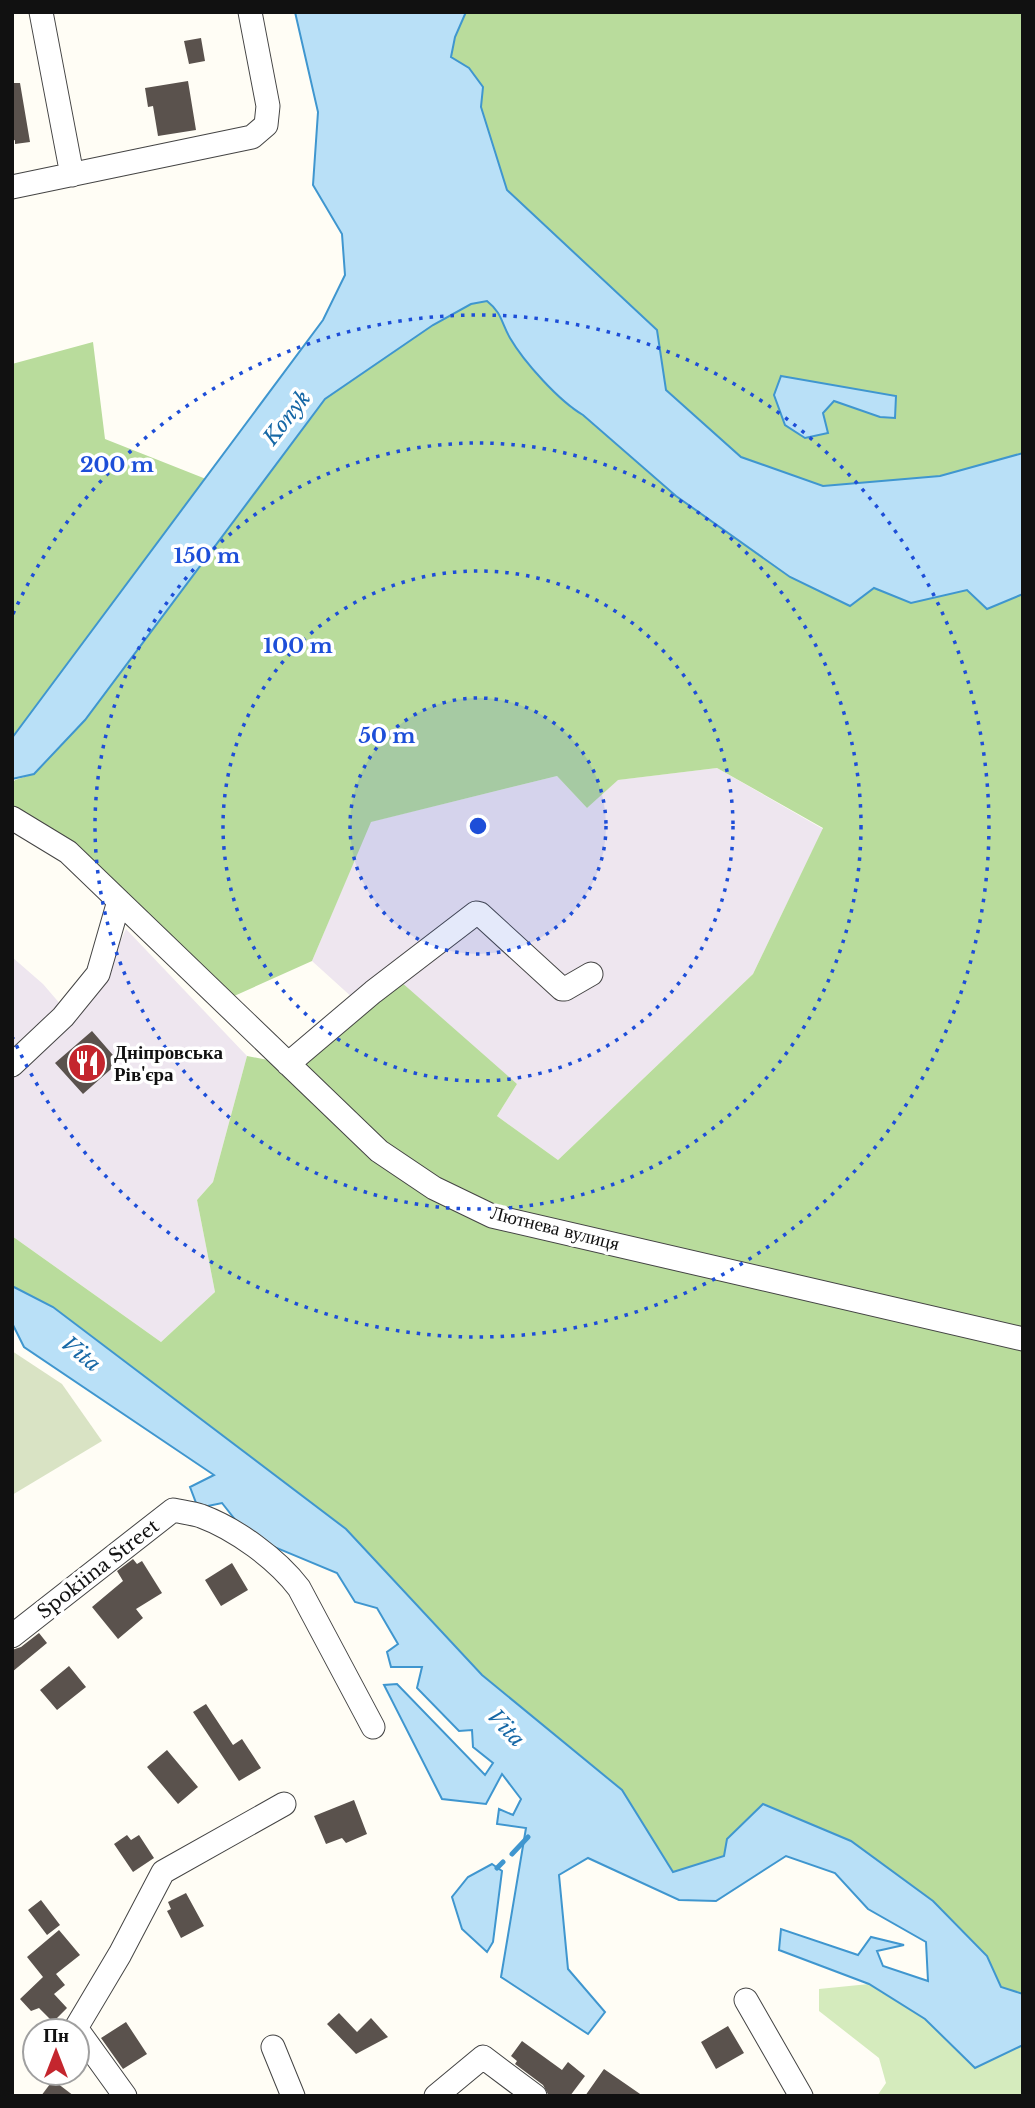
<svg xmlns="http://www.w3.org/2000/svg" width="1035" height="2108" font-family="'Libre Baskerville',serif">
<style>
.industrial{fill:#eee6ef}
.green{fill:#d5ebbd}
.forest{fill:#b9dc9c}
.cemetery{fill:#d9e3c4}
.water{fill:#b9e0f7;stroke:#3f96cf;stroke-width:2}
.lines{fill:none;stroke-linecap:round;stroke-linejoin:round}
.stream{stroke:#3f96cf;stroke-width:5}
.building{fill:#5a524d}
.minor-casing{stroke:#444;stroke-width:25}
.minor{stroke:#fff;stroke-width:23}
.ring{fill:none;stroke:#1d4ed8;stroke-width:3.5;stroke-dasharray:3.5 7}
.labels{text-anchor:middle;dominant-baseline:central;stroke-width:7;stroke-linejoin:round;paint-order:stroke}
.poi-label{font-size:19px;font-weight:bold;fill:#111;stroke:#fff;text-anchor:start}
.street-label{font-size:19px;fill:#111;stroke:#fff}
.water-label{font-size:21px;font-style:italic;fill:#1768a6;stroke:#fff}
.centre{fill:#1d4ed8;stroke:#fff;stroke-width:3.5}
.ring-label{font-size:21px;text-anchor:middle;font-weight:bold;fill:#1d4ed8;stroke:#fff;stroke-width:7;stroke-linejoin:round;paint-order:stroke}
</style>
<rect width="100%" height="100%" fill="#fffdf5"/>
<path class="industrial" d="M 717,768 L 823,829 L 753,974 L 558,1160 L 497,1116 L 517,1084 L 365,1009 L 312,961 L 370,822 L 557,776 L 587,808 L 617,780 Z
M 126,929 L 247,1056 L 213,1182 L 197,1200 L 215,1292 L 161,1342 L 12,1236 L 12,957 L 43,984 L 74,1020 L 97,993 Z"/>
<path class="green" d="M 869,1984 L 925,2019 L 975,2068 L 1023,2045 L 1023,2096 L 877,2096 L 886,2083 L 879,2058 L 819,2011 L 819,1989 Z"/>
<path class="forest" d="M 466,12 L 1023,12 L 1023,453 L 940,476 L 822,486 L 741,457 L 666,390 L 657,330 L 507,190 L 481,107 L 483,87 L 451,57 L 455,37 Z
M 487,301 L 499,310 L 510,338 L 571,408 L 583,415 L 676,496 L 790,577 L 874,588 L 911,603 L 967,590 L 988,609 L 1023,594 L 1023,1994 L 1001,1987 L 987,1956 L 933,1901 L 851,1841 L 724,1856 L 673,1872 L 622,1790 L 482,1675 L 346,1529 L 53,1307 L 12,1286 L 12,1236 L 161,1342 L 215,1292 L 197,1200 L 213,1182 L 247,1056 L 288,1064 L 400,981 L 517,1084 L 497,1116 L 558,1160 L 753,974 L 823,828 L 717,768 L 618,780 L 587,808 L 557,776 L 371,822 L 312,961 L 223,1001 L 12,818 L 12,784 L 15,780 L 34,774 L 85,720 L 325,399 L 433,325 L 471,304 Z
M 93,342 L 105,439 L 206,479 L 12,738 L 12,364 Z"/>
<path class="cemetery" d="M 12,1351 L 62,1384 L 102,1441 L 12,1495 Z"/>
<path class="water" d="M 295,12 L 466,12 L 455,37 L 451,57 L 469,68 L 483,87 L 481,107 L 507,190 L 657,330 L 666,390 L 741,457 L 823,486 L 940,476 L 1023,453 L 1023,594 L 987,609 L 967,590 L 911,603 L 874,588 L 850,606 L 790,577 L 676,496 L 583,415 C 559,401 524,362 510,338 C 501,322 502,313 487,301 L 471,304 L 433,325 L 325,399 L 85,720 L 34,774 L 12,779 L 12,738 L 323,320 L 345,275 L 342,234 L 313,185 L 318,112 Z
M 781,376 L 896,396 L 895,418 L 880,417 L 834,401 L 823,413 L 828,433 L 805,438 L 785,425 L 774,395 Z
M 12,1286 L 53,1307 L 346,1529 L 482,1675 L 622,1790 L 673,1872 L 724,1856 L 727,1839 L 763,1804 L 851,1841 L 933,1901 L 987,1956 L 1001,1987 L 1023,1994 L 1023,2045 L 975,2068 L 925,2019 L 869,1984 L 779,1950 L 781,1929 L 858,1955 L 871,1937 L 904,1945 L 877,1951 L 883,1966 L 928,1981 L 926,1942 L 868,1909 L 835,1873 L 786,1856 L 716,1901 L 679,1900 L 588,1858 L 559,1875 L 568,1969 L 605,2012 L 588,2034 L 501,1977 L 526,1828 L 497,1824 L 499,1809 L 513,1815 L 521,1799 L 502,1774 L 486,1804 L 442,1799 L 384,1685 L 397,1684 L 485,1775 L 493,1763 L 473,1747 L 472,1730 L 459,1731 L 417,1688 L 422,1667 L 391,1667 L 387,1652 L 398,1644 L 377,1608 L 355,1602 L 337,1573 L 248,1536 L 222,1503 L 198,1508 L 190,1487 L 214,1475 L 24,1347 L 12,1323 Z
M 492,1864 L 502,1871 L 493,1942 L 487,1952 L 462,1929 L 452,1897 L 468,1877 Z"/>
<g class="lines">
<path class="stream" d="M 512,1854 L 528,1837
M 497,1868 L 503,1862"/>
</g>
<path class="building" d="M 201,38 L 205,61 L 189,64 L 184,41 Z
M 188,81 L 196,130 L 158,136 L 153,106 L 148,107 L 145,88 Z
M 12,83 L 20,83 L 30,142 L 15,144 L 15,140 L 12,141 Z
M 92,1031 L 119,1062 L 83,1094 L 55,1063 Z
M 133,1559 L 137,1564 L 142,1561 L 162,1593 L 136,1609 L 143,1618 L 118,1639 L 92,1607 L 123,1581 L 117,1571 Z
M 232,1563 L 248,1590 L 221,1606 L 205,1580 Z
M 39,1633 L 47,1643 L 12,1672 L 12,1650 L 21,1647 Z
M 69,1666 L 86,1687 L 57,1710 L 40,1690 Z
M 206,1704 L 233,1745 L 242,1739 L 261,1768 L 239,1781 L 193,1712 Z
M 167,1750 L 198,1787 L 178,1804 L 147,1767 Z
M 354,1800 L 367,1834 L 346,1843 L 342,1838 L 326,1844 L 314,1816 Z
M 127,1835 L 131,1840 L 139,1835 L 154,1858 L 133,1872 L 114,1844 Z
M 186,1893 L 204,1926 L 181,1938 L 167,1911 L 171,1909 L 168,1902 Z
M 41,1900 L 60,1925 L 47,1935 L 28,1910 Z
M 59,1930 L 80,1955 L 56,1974 L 65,1985 L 54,1994 L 67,2008 L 53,2022 L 39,2008 L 31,2011 L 20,1999 L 43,1977 L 27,1957 Z
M 339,2013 L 357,2032 L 371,2018 L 388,2037 L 356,2054 L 327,2024 Z
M 126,2022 L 147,2054 L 123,2069 L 101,2038 Z
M 728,2026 L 744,2053 L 716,2069 L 701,2042 Z
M 522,2041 L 562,2070 L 568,2062 L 585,2076 L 570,2096 L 549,2096 L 543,2085 L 515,2064 L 517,2061 L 511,2056 Z
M 604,2069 L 643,2096 L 585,2096 Z
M 53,2080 L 74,2096 L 41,2096 Z"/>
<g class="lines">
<defs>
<path id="minor" d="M 41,12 L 72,175
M 12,187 L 252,137 L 266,125 L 268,106 L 250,12
M 12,818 L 68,852 L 379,1151 L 434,1188 L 492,1216 L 1023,1339
M 288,1064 L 373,992 L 476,913 L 480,914 L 562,989 L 565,989 L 591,974
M 12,1065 L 63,1017 L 98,974 L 119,901
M 12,1636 L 173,1510 C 182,1512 192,1513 201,1516 C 236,1529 277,1559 299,1588 L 373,1727
M 746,2000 L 801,2096
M 273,2047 L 293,2096
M 125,2096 L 76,2028 L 120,1954 L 163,1872 L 284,1804
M 436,2096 L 483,2057 L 535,2096"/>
</defs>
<use href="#minor" class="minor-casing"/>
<use href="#minor" class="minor"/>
</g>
<circle cx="478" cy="826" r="128" fill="#1d4ed8" fill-opacity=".12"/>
<g class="ring">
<circle cx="478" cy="826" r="128"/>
<circle cx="478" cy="826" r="255"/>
<circle cx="478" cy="826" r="383"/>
<path d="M13 614A511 511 0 1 1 13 1038"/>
</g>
<defs>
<symbol id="restaurant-disc" viewBox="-11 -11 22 22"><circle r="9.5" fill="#c4262e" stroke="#fff"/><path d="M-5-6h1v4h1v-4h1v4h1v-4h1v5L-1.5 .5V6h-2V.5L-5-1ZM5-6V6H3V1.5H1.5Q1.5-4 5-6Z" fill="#fff"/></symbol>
</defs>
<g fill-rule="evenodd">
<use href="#restaurant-disc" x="65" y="1041" width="44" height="44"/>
</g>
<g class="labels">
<g class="poi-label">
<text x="114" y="1052">Дніпровська<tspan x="114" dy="22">Рів'єра</tspan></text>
</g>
<g class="street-label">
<text transform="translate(555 1228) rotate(14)">Лютнева вулиця</text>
<text transform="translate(98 1569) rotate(-38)">Spokiina Street</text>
</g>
<g class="water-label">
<text transform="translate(287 418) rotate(-52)">Konyk</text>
<text transform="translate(81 1354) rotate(39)">Vita</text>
<text transform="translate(506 1728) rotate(47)">Vita</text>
</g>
</g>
<circle cx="478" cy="826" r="10" class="centre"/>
<g class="ring-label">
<text x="117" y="472">200 m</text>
<text x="207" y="563">150 m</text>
<text x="298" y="653">100 m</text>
<text x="387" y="743">50 m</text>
</g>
<rect width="1035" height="2108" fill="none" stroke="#111111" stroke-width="28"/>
<g transform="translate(56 2052)"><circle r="33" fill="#ffffff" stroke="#a0a0a0" stroke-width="2"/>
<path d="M0-5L12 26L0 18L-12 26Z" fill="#c4262e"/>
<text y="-10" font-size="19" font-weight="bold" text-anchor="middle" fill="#111111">Пн</text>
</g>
</svg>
